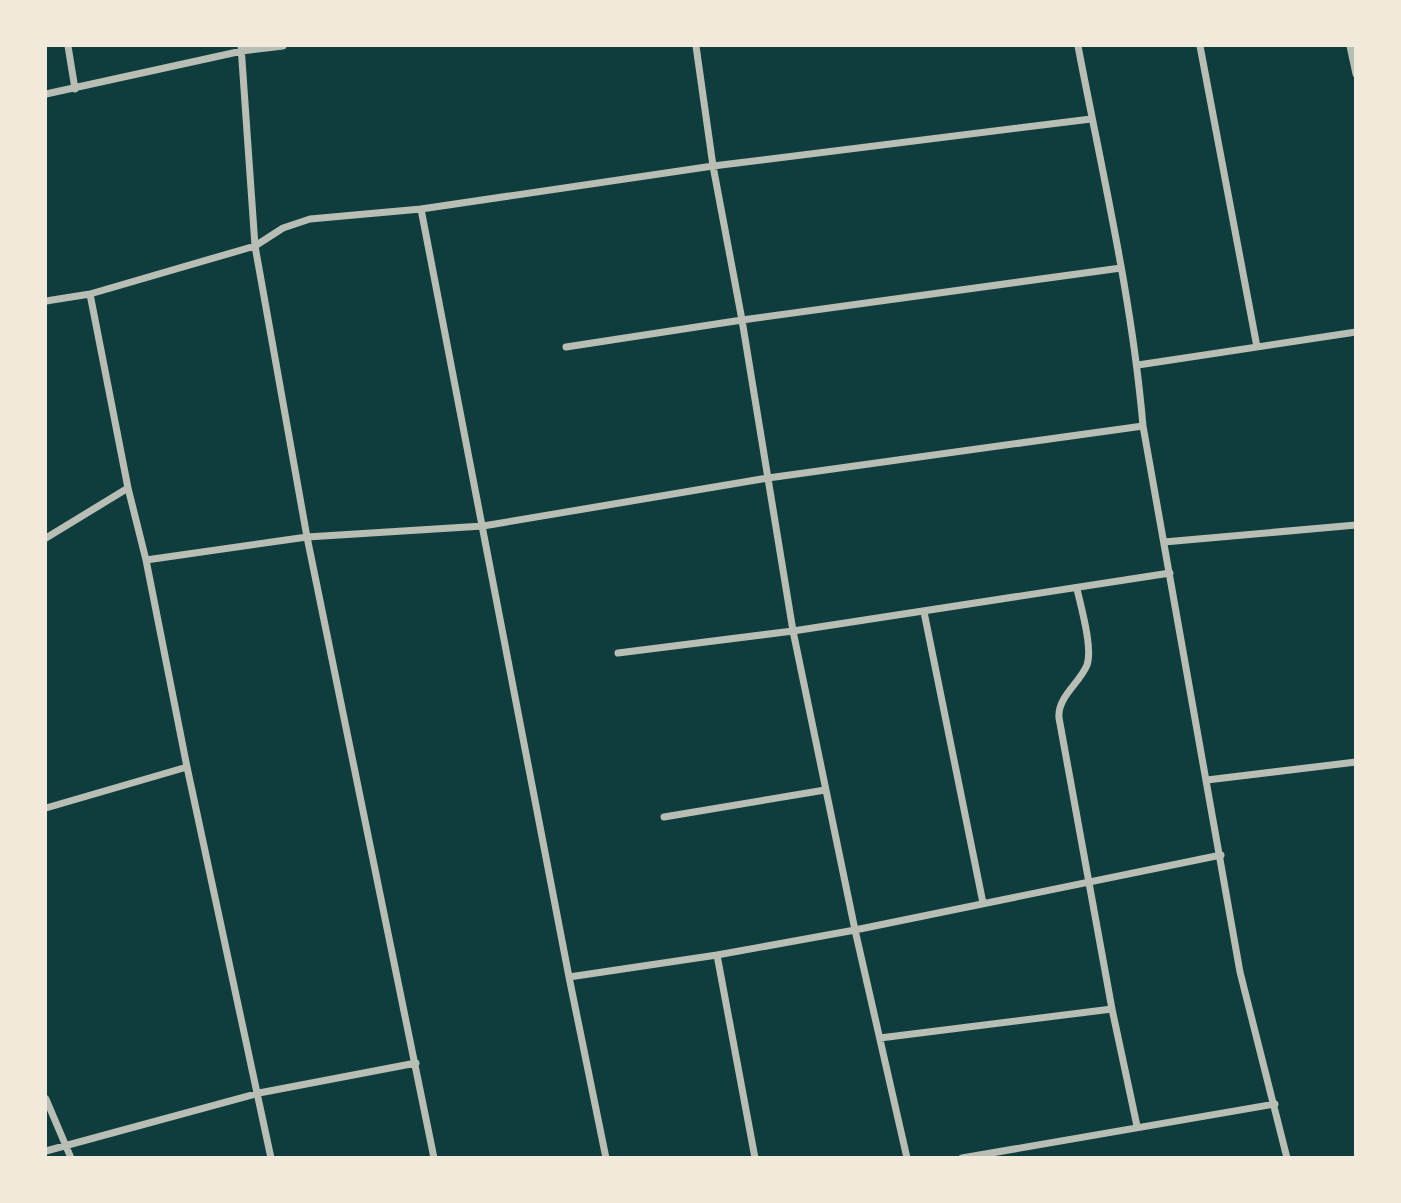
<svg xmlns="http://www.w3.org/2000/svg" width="1401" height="1203" font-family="'PT Sans Narrow',sans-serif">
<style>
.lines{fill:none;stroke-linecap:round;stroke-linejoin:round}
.minor{stroke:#b8beb3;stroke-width:7}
</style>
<rect width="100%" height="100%" fill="#0f3d3e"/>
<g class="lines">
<path class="minor" d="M 68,46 L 75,89
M 241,46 L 255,246 L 307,537 L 434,1158
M 696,46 L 713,166 L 742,320 L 793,631 L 855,930 L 907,1158
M 1078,46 C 1102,172 1132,298 1143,426 L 1240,972 L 1287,1158
M 1200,46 L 1257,347
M 1350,46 L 1356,74
M 46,94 L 242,51 L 283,46
M 421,209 L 569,977 L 606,1158
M 90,294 L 128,488 L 146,560 L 187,767 L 271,1158
M 46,301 L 90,294 L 255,246 L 283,228 L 310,219 L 421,209 L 713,166 L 1091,119
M 566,347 L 742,320 L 1121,268
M 1138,365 L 1356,332
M 46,538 L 128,488
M 1164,542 L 1356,525
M 146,560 L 307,537 L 483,526 L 768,478 L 1143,426
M 1077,589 C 1081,607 1093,648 1087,665 C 1080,683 1057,697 1059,718 L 1112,1009 L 1137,1126
M 924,612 L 983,903
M 618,653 L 793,631 L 1170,573
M 1207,780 L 1356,762
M 46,808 L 187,767
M 664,817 L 825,790
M 717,955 L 755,1158
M 569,977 L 717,955 L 855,930 L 1221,855
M 880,1038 L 1112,1009
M 46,1099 L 71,1158
M 46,1151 L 259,1093 L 416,1063
M 962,1158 L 1275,1104"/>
</g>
<rect width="1401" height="1203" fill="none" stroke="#f1e9da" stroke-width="94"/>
</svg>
